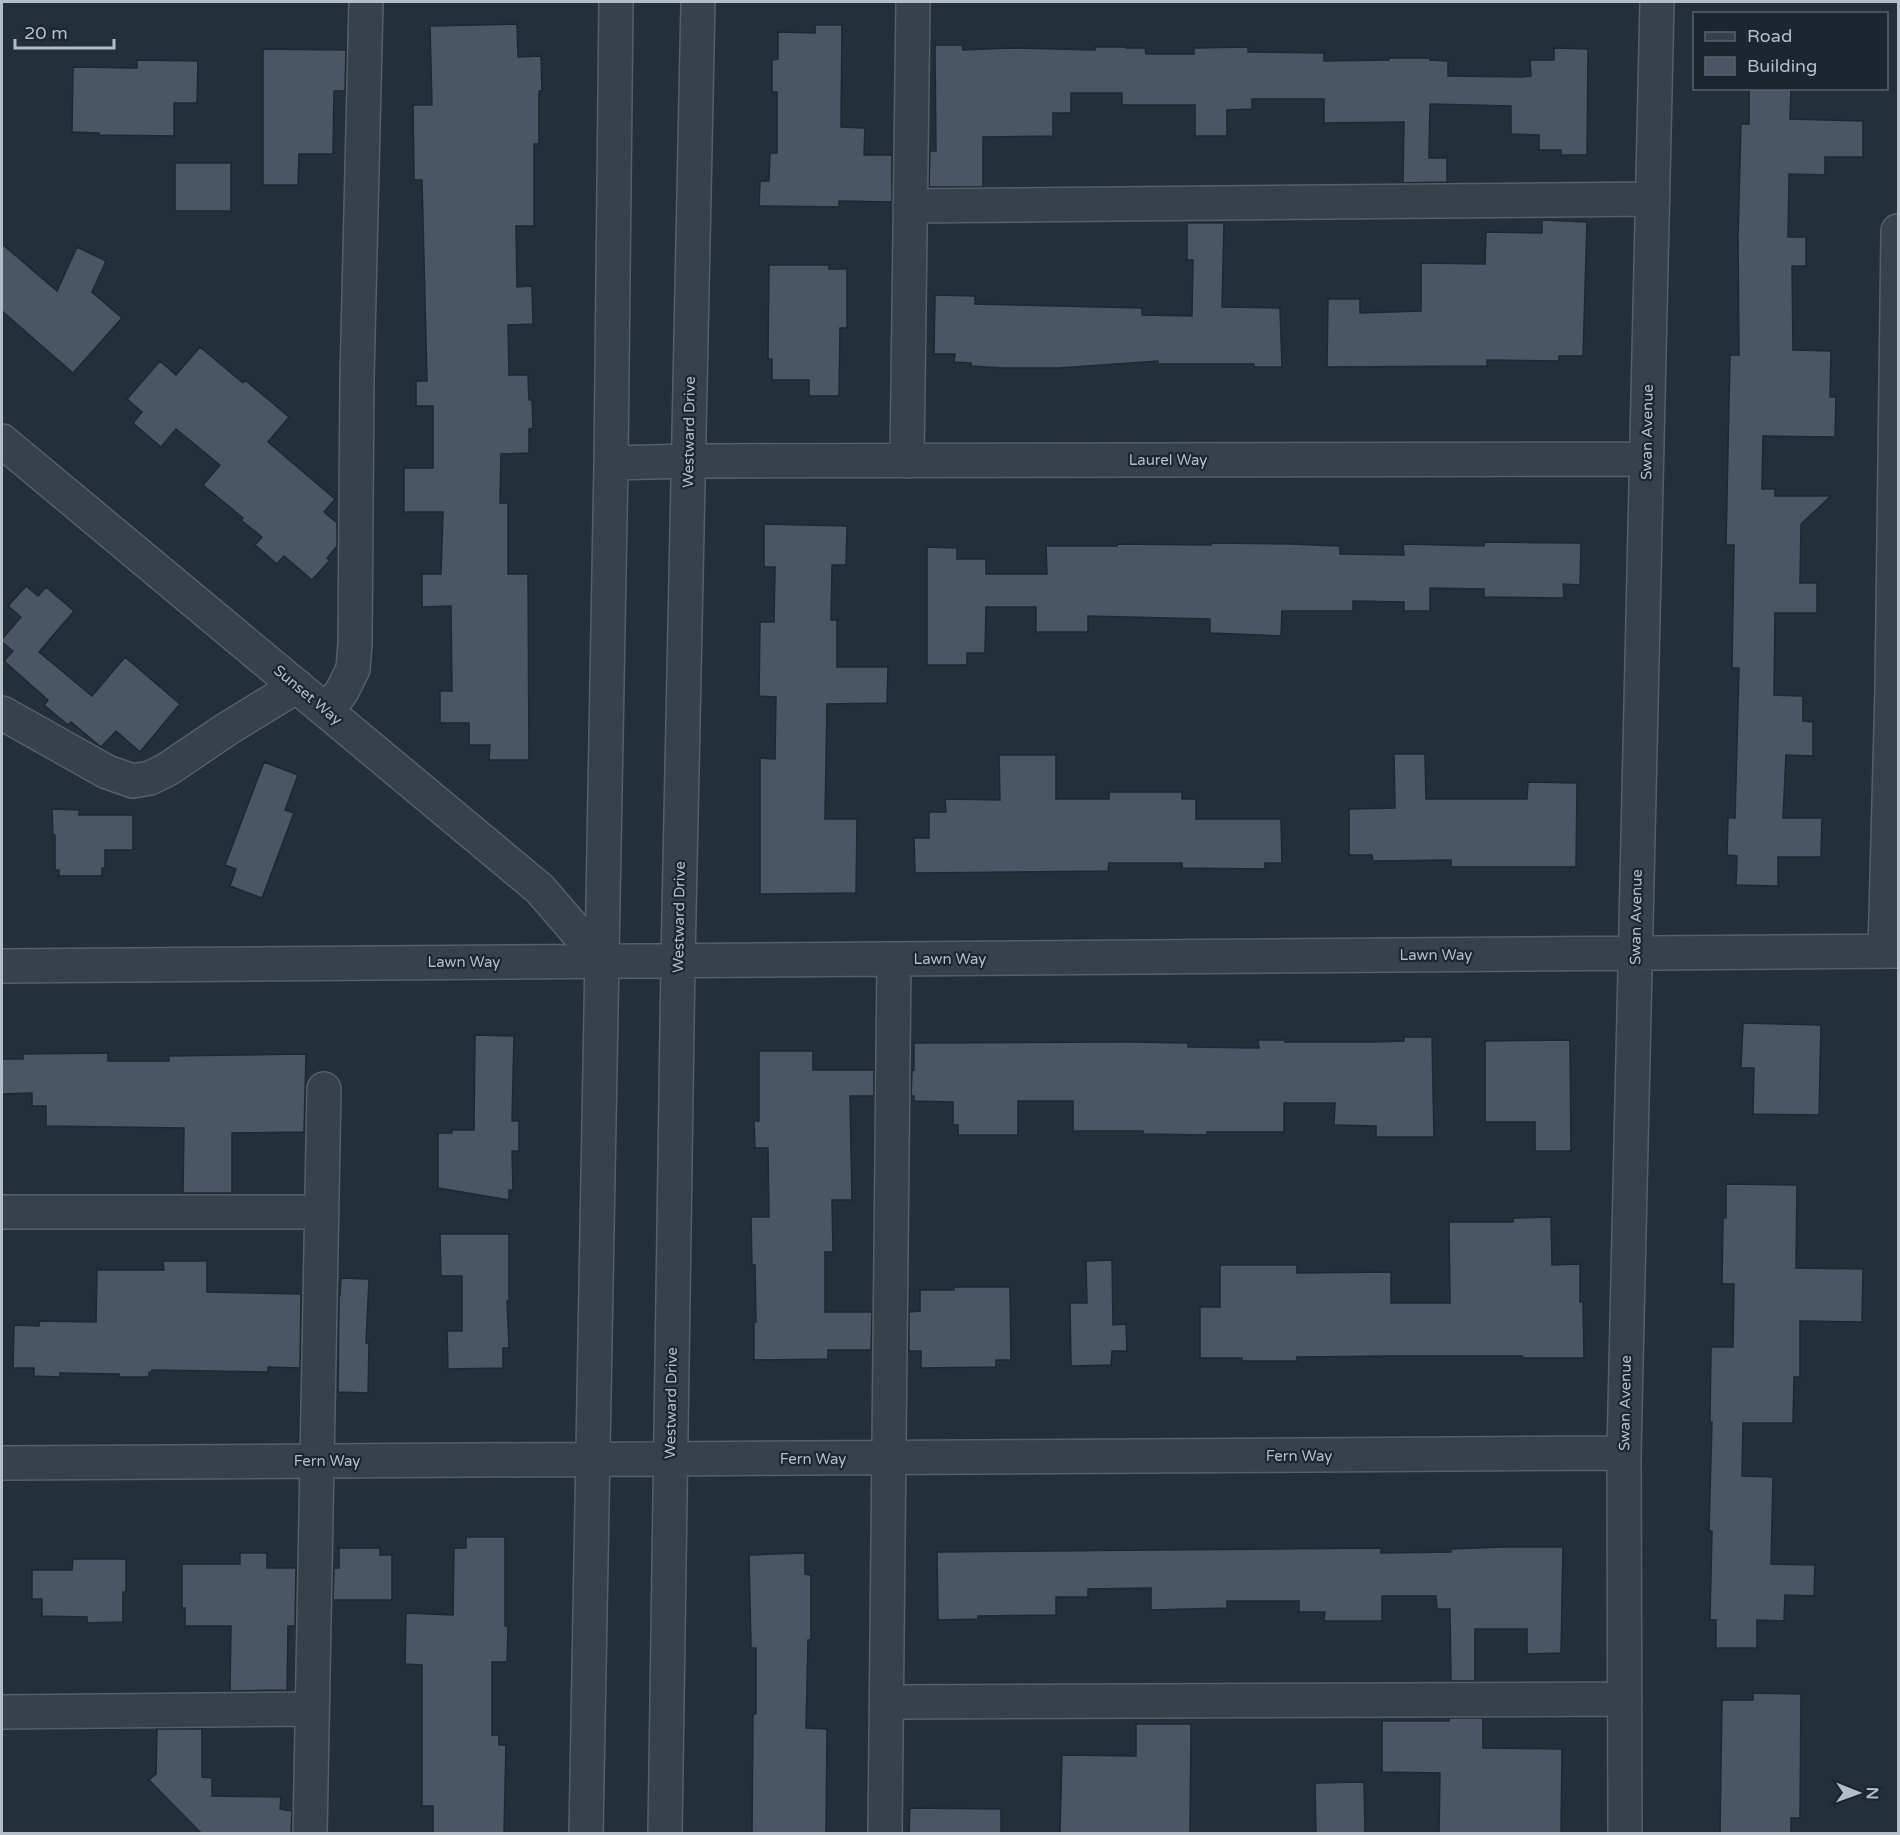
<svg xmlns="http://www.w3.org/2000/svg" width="1900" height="1835" font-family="'Varela Round',sans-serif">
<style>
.building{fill:#4a5665;stroke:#1e2832;stroke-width:1.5}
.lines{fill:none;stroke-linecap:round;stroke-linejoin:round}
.minor-casing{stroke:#555f69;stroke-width:36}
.minor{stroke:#37414c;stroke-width:33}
.labels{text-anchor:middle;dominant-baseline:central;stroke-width:4.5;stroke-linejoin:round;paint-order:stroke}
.street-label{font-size:15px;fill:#b3bcc7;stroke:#1c2630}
</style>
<rect width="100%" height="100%" fill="#232f3b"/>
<path class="building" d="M 517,24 L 518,57 L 541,56 L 542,91 L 539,91 L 539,144 L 534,144 L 534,226 L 516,226 L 517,287 L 532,286 L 533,324 L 508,325 L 509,375 L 528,375 L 529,400 L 532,400 L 533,428 L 529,429 L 529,453 L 501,454 L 500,503 L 508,503 L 508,574 L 528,574 L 529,760 L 489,760 L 490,745 L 469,745 L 469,723 L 440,723 L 440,691 L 452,691 L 451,606 L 422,607 L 422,574 L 441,574 L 443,512 L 404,512 L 404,468 L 433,468 L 433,406 L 416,406 L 416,381 L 427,381 L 422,180 L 414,180 L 413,105 L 432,105 L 430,26 Z
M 815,25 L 842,25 L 841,127 L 865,128 L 864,155 L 892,155 L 892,202 L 839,201 L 839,207 L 759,206 L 760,181 L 769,181 L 770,153 L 777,153 L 777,92 L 772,92 L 772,60 L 778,59 L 778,32 L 815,33 Z
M 935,45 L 962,45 L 963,50 L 1011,48 L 1095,50 L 1095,47 L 1126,47 L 1126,48 L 1145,48 L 1146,54 L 1194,54 L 1194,48 L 1248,47 L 1248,52 L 1324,53 L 1324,61 L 1389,60 L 1389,58 L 1430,58 L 1430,60 L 1448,61 L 1448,76 L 1522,77 L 1531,76 L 1530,60 L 1554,60 L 1554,48 L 1588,49 L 1587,155 L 1561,155 L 1561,150 L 1539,150 L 1539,135 L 1511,134 L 1511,106 L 1430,104 L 1429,158 L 1447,158 L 1447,182 L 1403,183 L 1404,122 L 1324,123 L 1324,99 L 1252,99 L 1252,109 L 1227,110 L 1227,136 L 1195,136 L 1195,105 L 1122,105 L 1122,93 L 1071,93 L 1071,113 L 1053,113 L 1053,136 L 983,137 L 983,187 L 929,187 L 930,151 L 936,151 Z
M 263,49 L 346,50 L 345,91 L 334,91 L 333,154 L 299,154 L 298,185 L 263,185 Z
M 137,60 L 198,61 L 197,103 L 174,103 L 174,136 L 99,135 L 99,133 L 72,132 L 73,67 L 137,68 Z
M 1749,88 L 1791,88 L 1790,119 L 1863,121 L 1863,157 L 1825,157 L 1825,175 L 1789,174 L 1788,237 L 1806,237 L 1806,266 L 1792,266 L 1793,350 L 1831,351 L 1830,397 L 1836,397 L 1835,437 L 1763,436 L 1762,489 L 1775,489 L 1775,496 L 1831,496 L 1801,524 L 1800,583 L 1817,583 L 1817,613 L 1775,613 L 1774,695 L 1803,696 L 1803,721 L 1813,722 L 1813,756 L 1786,755 L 1783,818 L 1822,818 L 1821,857 L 1778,857 L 1778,886 L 1736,885 L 1737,856 L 1727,855 L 1728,818 L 1735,818 L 1739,668 L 1732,668 L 1734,545 L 1726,545 L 1730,355 L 1739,355 L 1738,238 L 1741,124 L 1749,124 Z
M 175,163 L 231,163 L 231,211 L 175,211 Z
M 1542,220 L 1587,222 L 1583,356 L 1559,356 L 1559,361 L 1487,360 L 1487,366 L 1327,367 L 1328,299 L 1360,299 L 1360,313 L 1421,311 L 1421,263 L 1485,264 L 1486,232 L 1542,233 Z
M 1187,223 L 1224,223 L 1222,307 L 1280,308 L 1282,367 L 1254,367 L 1254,364 L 1158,364 L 1158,361 L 1059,368 L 1003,368 L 971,366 L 971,363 L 954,362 L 955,354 L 934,354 L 935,295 L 975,296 L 975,304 L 1142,308 L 1142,315 L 1192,316 L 1193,260 L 1187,260 Z
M 2,244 L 57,291 L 77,247 L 106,261 L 92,292 L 122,318 L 73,373 L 2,311 Z
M 769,265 L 829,265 L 829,269 L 847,269 L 847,328 L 840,328 L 839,396 L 809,396 L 809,380 L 772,380 L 772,359 L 768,359 Z
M 200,347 L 243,383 L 245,380 L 289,417 L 268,442 L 335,499 L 324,512 L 337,523 L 337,546 L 327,558 L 330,560 L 312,580 L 284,556 L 277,564 L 255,545 L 262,537 L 241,520 L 243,518 L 203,485 L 220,465 L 176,429 L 161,447 L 133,423 L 142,412 L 127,399 L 160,361 L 176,375 Z
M 764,524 L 847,526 L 846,565 L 832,565 L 831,620 L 837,620 L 837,667 L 888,667 L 887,703 L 827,704 L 825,819 L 857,819 L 856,893 L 760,894 L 760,758 L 775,759 L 776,697 L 759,696 L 760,622 L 774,622 L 775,567 L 764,567 Z
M 1484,542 L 1581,543 L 1580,585 L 1563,584 L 1564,598 L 1484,597 L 1484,589 L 1430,588 L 1430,611 L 1404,611 L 1404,602 L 1353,601 L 1353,611 L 1282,611 L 1281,636 L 1210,633 L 1210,619 L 1088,616 L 1088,632 L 1036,632 L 1036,607 L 986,607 L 985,653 L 967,653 L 967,665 L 927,665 L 927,547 L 957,548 L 957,559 L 986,559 L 986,574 L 1047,574 L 1046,546 L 1117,546 L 1117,544 L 1211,545 L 1211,543 L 1290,544 L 1340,546 L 1340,554 L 1404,555 L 1403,544 L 1484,546 Z
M 26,586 L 38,596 L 46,587 L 74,611 L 39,652 L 92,696 L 125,657 L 180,704 L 140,752 L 116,731 L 101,747 L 71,722 L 68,725 L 44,705 L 48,700 L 4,661 L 13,651 L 2,642 L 2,639 L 21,617 L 8,606 Z
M 1394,754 L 1425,754 L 1426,799 L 1527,799 L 1528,782 L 1577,783 L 1576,867 L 1451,867 L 1451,860 L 1373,861 L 1372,855 L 1349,855 L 1349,809 L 1395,808 Z
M 999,755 L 1056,755 L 1056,799 L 1109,799 L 1109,792 L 1182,792 L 1182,799 L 1196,799 L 1196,819 L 1281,819 L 1282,863 L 1265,863 L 1265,869 L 1182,868 L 1182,863 L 1109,863 L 1108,871 L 915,873 L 914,838 L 929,838 L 929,812 L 946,812 L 945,799 L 1000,800 Z
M 264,762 L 298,775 L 285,810 L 294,813 L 262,898 L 230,886 L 236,869 L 225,865 Z
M 52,809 L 79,810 L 79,815 L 133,815 L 133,850 L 105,850 L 105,868 L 102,868 L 102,876 L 59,876 L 59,870 L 55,870 L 55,835 L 53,835 Z
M 1743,1023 L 1821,1025 L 1819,1115 L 1753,1114 L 1754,1068 L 1741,1068 Z
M 475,1035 L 514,1036 L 512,1121 L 519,1121 L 519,1151 L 512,1151 L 513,1190 L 509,1190 L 509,1200 L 438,1188 L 438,1133 L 452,1133 L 452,1130 L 474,1130 Z
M 1404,1037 L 1432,1037 L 1434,1137 L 1376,1137 L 1376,1126 L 1334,1125 L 1335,1103 L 1284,1103 L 1284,1132 L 1207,1132 L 1207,1135 L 1143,1134 L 1143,1131 L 1073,1131 L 1073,1101 L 1018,1101 L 1018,1135 L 958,1135 L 958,1125 L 953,1125 L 953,1102 L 914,1101 L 914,1096 L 911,1096 L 912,1070 L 914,1070 L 914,1043 L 1129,1042 L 1188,1043 L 1188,1047 L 1259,1048 L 1258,1040 L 1285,1040 L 1285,1042 L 1375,1042 L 1404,1041 Z
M 1570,1040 L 1571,1151 L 1535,1151 L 1535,1122 L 1485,1122 L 1485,1041 Z
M 759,1051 L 813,1051 L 813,1070 L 874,1070 L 874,1096 L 850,1096 L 852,1200 L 832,1200 L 833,1252 L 825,1252 L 825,1312 L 872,1312 L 871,1350 L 828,1350 L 828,1359 L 754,1360 L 754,1322 L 756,1322 L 755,1265 L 752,1265 L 751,1217 L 769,1217 L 768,1148 L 755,1148 L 754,1121 L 759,1121 Z
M 108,1053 L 108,1061 L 169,1061 L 169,1056 L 306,1054 L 304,1132 L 232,1133 L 232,1193 L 183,1193 L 184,1128 L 46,1126 L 46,1106 L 32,1106 L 32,1093 L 2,1094 L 2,1059 L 23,1059 L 23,1054 Z
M 1726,1184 L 1797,1185 L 1796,1268 L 1863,1269 L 1862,1322 L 1800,1321 L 1800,1377 L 1794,1377 L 1793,1423 L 1743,1423 L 1742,1476 L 1773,1477 L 1771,1564 L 1815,1565 L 1814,1596 L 1785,1595 L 1784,1621 L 1757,1620 L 1757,1648 L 1716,1648 L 1716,1620 L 1710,1620 L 1712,1531 L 1709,1531 L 1712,1422 L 1710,1422 L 1711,1347 L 1733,1347 L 1734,1284 L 1722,1284 L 1723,1218 L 1726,1218 Z
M 1551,1217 L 1552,1265 L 1580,1264 L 1580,1302 L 1583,1302 L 1584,1358 L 1523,1358 L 1522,1356 L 1392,1356 L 1297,1357 L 1297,1361 L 1242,1361 L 1242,1358 L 1200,1358 L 1200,1307 L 1220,1307 L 1220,1265 L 1297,1265 L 1297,1273 L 1391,1272 L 1391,1303 L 1450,1303 L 1449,1222 L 1513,1222 L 1513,1218 Z
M 440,1234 L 509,1234 L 509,1301 L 507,1301 L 509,1348 L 503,1348 L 503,1368 L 448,1369 L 447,1331 L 462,1331 L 462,1276 L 441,1276 Z
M 1112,1260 L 1113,1325 L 1126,1324 L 1127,1351 L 1112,1351 L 1111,1365 L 1071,1366 L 1070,1303 L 1087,1303 L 1086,1261 Z
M 163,1261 L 207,1261 L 207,1292 L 301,1294 L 300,1368 L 268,1367 L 268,1372 L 152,1370 L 152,1372 L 149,1372 L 149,1377 L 119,1377 L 119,1374 L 60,1373 L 60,1377 L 34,1376 L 34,1368 L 13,1368 L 14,1325 L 39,1326 L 39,1321 L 96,1322 L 97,1270 L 164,1270 Z
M 341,1278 L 369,1279 L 366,1343 L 369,1343 L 368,1393 L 338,1392 L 339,1295 L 340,1295 Z
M 954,1287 L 1010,1287 L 1011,1360 L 996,1360 L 996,1367 L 921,1368 L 921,1351 L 909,1351 L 909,1312 L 920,1311 L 920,1290 L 954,1290 Z
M 466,1537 L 505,1537 L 505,1626 L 508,1626 L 507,1662 L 492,1662 L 492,1735 L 499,1735 L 499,1745 L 506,1745 L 504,1833 L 433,1833 L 433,1806 L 422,1806 L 422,1665 L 405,1664 L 406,1613 L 453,1615 L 454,1548 L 466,1548 Z
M 1503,1547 L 1563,1547 L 1561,1653 L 1527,1654 L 1527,1629 L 1475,1629 L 1475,1681 L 1451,1681 L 1450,1609 L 1437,1609 L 1436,1596 L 1382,1596 L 1382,1621 L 1324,1621 L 1325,1612 L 1299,1612 L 1299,1601 L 1227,1601 L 1227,1608 L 1151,1610 L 1151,1588 L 1088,1589 L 1088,1597 L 1056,1597 L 1056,1615 L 978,1616 L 978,1619 L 938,1620 L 937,1552 L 1381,1548 L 1381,1553 L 1451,1552 L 1451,1549 Z
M 339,1548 L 380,1548 L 380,1555 L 392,1555 L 392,1600 L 333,1600 L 334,1568 L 339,1568 Z
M 240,1553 L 267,1553 L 267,1568 L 296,1568 L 295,1626 L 288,1626 L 287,1690 L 230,1691 L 231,1626 L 185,1626 L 185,1608 L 182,1608 L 182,1564 L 240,1564 Z
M 805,1553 L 805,1574 L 811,1575 L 811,1640 L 808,1640 L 806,1728 L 827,1729 L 826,1833 L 752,1833 L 753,1714 L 756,1714 L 756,1648 L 751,1648 L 749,1555 Z
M 73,1559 L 126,1559 L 126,1592 L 123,1592 L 123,1622 L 87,1623 L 87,1617 L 42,1616 L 42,1599 L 32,1599 L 32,1570 L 72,1570 Z
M 1753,1693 L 1801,1694 L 1800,1818 L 1791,1818 L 1791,1833 L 1720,1833 L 1722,1700 L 1753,1700 Z
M 1449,1718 L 1483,1718 L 1483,1748 L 1562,1749 L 1561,1833 L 1439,1833 L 1440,1773 L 1382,1772 L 1382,1721 L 1449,1721 Z
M 1136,1724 L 1191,1724 L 1190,1833 L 1060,1833 L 1062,1755 L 1136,1756 Z
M 157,1729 L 202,1729 L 202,1777 L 212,1778 L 212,1796 L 281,1797 L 280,1809 L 292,1811 L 291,1833 L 201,1833 L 149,1780 L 156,1774 Z
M 1364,1782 L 1365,1833 L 1316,1833 L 1315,1783 Z
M 910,1808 L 1001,1809 L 1001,1833 L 909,1833 Z"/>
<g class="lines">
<defs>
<path id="minor" d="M 910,206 L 1653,199
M 2,441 L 540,889 L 602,961
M 907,461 L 913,2
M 611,463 L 689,461 L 1646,459
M 328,711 L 342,691 L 353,669 L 355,644 L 357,379 L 366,2
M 2,713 L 107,772 L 133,781 L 150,778 L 168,769 L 227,729 L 297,686
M 1885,951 L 1892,689 L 1898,231
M 2,966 L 1898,951
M 2,1212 L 322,1212
M 2,1463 L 1624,1453
M 887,1702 L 1625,1699
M 2,1712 L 312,1709
M 310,1834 L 324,1089
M 586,1834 L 611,463 L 616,2
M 665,1834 L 678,961 L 698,2
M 885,1834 L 894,959
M 1625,1834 L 1624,1453 L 1657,2"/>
</defs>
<use href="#minor" class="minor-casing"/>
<use href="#minor" class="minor"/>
</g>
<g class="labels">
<g class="street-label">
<text transform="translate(689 432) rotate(-89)">Westward Drive</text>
<text transform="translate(1647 432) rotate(-89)">Swan Avenue</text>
<text x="1168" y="460">Laurel Way</text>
<text transform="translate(308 695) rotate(40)">Sunset Way</text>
<text transform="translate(679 917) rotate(-89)">Westward Drive</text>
<text transform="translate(1636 917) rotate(-89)">Swan Avenue</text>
<text x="1436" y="955">Lawn Way</text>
<text x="950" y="959">Lawn Way</text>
<text x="464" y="962">Lawn Way</text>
<text transform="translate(671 1403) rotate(-89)">Westward Drive</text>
<text transform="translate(1625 1403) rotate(-89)">Swan Avenue</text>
<text x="1299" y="1456">Fern Way</text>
<text x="813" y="1459">Fern Way</text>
<text x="327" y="1461">Fern Way</text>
</g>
</g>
<rect width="1900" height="1835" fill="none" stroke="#b3bcc7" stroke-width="6"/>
<rect x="1693" y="12" width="195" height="78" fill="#1c2630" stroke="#58626c" stroke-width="1.5"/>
<rect x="1705" y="32" width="30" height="9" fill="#37414c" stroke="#58626c" stroke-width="1.5"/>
<text x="1747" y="42" font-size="18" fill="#b3bcc7">Road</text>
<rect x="1705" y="57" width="30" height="18" fill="#4a5665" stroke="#58626c" stroke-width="1.5"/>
<text x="1747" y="72" font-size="18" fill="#b3bcc7">Building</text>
<g transform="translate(1858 1793) rotate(91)" stroke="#1c2630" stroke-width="4.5" paint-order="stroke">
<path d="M0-4.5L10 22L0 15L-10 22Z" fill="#b3bcc7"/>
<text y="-9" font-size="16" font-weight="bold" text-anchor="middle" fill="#b3bcc7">N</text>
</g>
<path d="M15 39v9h99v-9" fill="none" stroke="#b3bcc7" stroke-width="3"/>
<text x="24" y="39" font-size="18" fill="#b3bcc7" stroke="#1c2630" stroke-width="4.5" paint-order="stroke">20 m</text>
</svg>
